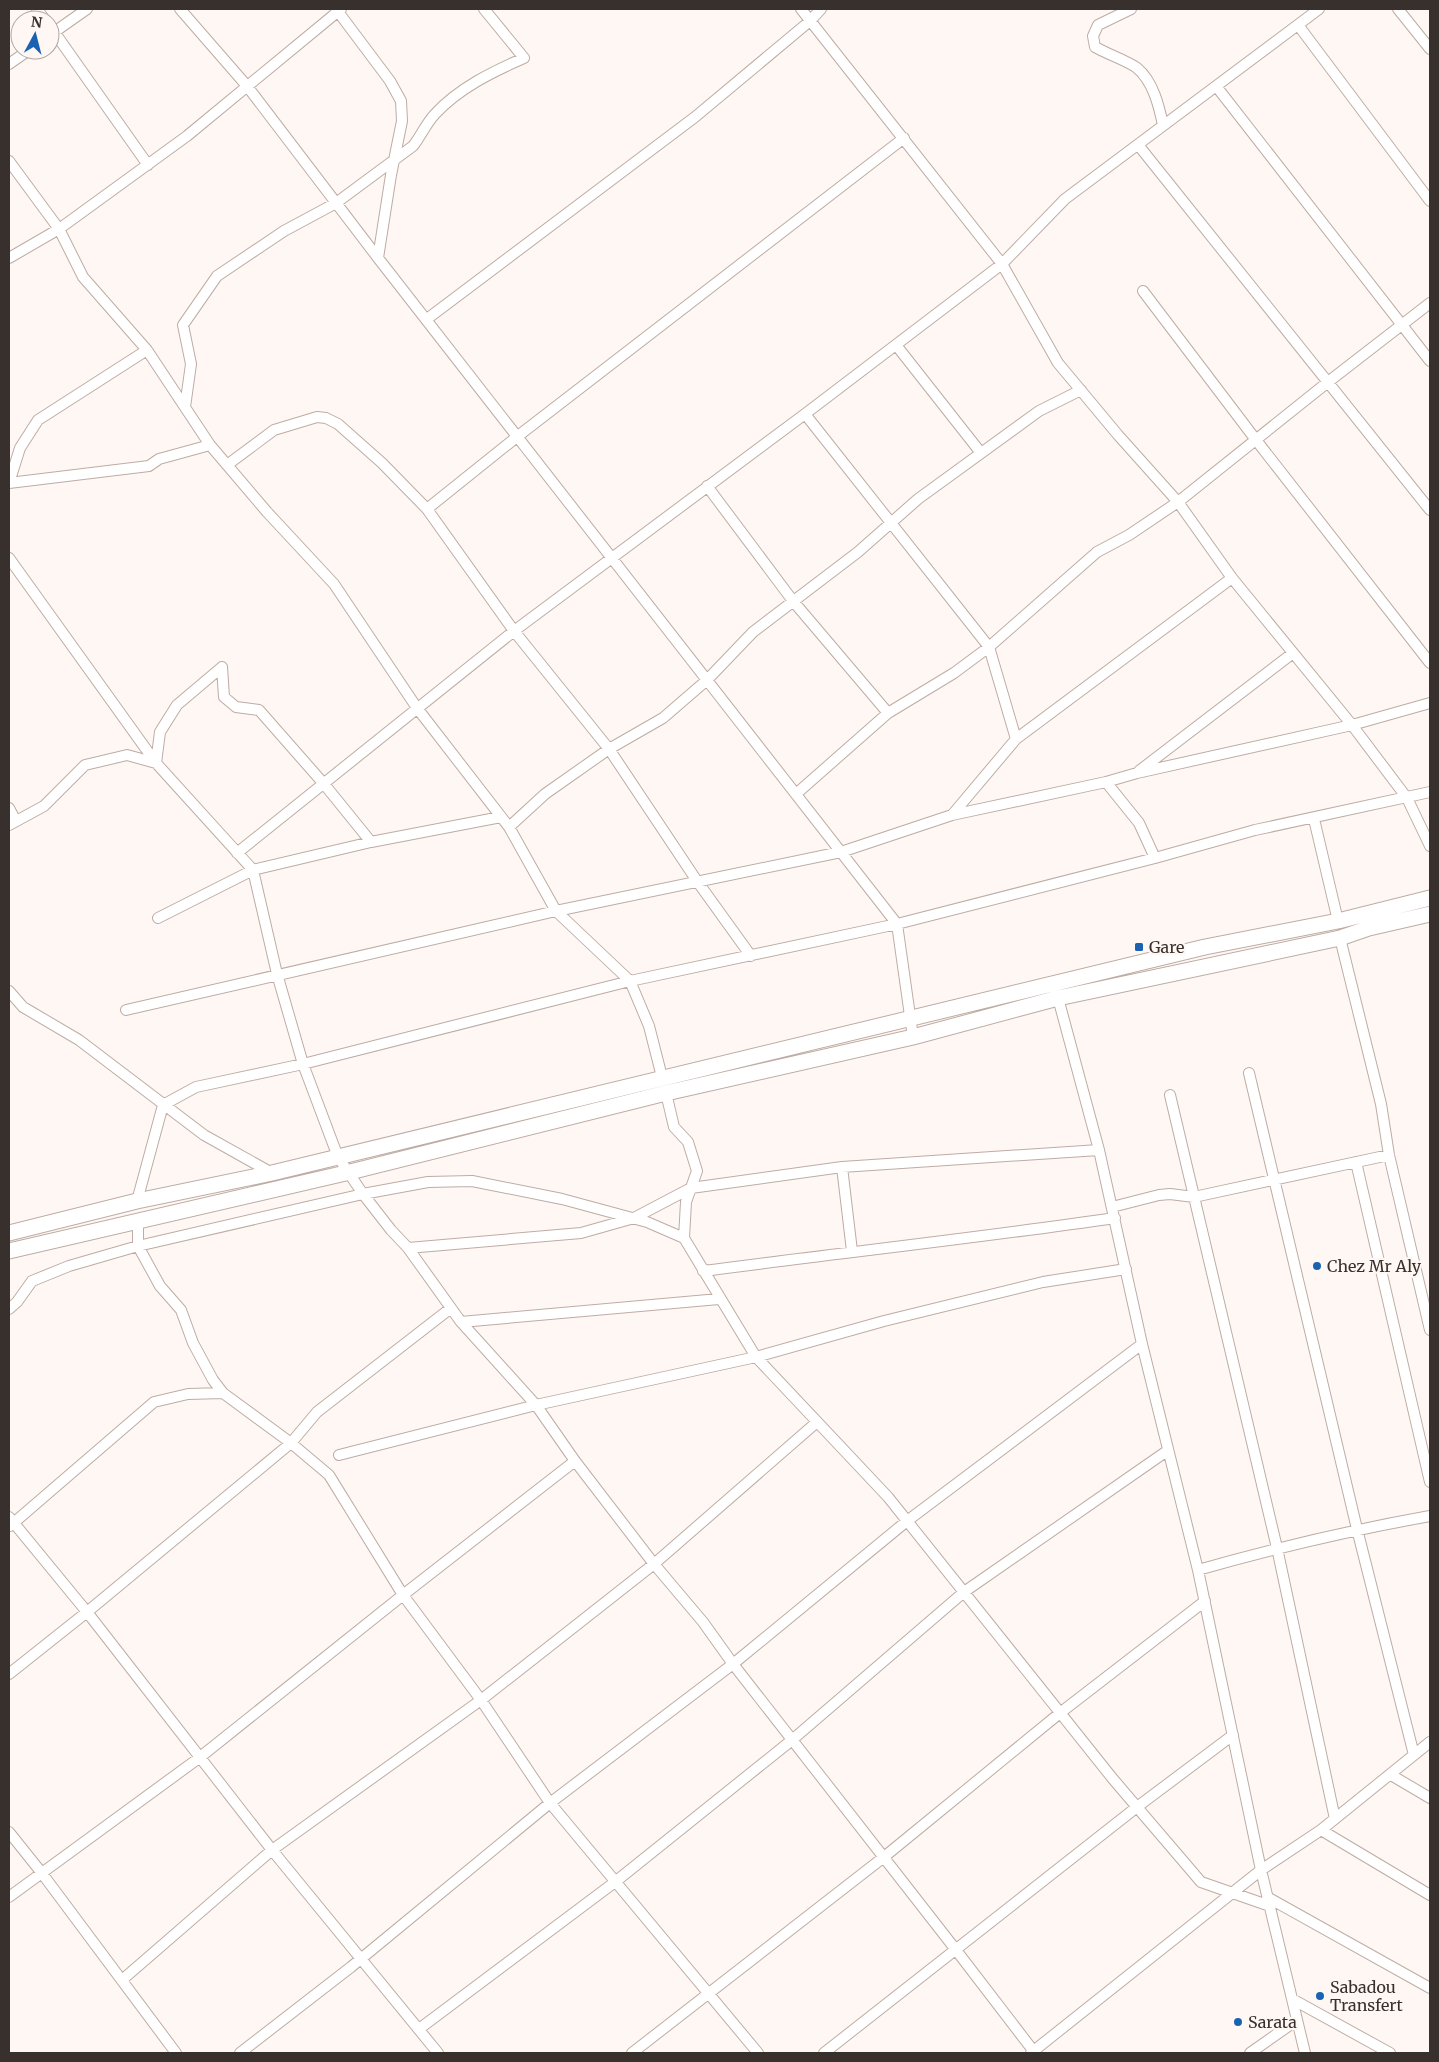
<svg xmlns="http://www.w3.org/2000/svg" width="1439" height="2062" font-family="Merriweather,serif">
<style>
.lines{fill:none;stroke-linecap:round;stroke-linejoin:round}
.street-casing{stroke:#beaca4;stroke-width:12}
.secondary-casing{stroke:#beaca4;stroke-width:17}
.street{stroke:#fff;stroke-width:10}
.secondary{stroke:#fff;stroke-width:15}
.poi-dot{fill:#1963b2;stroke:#fff7f3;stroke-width:2}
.labels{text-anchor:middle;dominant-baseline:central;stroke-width:4.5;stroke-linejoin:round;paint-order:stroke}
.poi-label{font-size:16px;fill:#38302d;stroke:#fff7f3;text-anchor:start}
</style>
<rect width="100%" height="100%" fill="#fff7f3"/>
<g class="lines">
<defs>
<path id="street" d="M 37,9 L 45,20
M 180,9 L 247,86 L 378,258 L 897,924 L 913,1037
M 336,9 L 390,81 L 401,101 L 402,121 L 391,175 L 378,258
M 801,9 L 1002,264 L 1058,363 L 1118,435 L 1178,502 L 1232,578 L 1352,725 L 1407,798 L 1430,846
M 1131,9 L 1098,25 L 1093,36 L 1095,47 C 1107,54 1128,61 1137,68 C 1153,81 1159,106 1163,125
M 1398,9 L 1430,49
M 1298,25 L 1430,201
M 50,26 L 148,165
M 50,35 L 87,9
M 9,64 L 29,50
M 1216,86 L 1430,361
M 1139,146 L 1430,510
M 9,161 L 59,229 L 83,277 L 147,350 L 210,445 L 267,512 L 334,584 L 417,708 L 509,827 L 556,911 L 630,981 L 649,1026 L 662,1077
M 9,258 L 59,229 L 187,136 L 341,9
M 1143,291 L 1256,440 L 1430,663
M 427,319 L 695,117 L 810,21 L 821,9
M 896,345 L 981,453
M 185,407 L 191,364 L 183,325 L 217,276 L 284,231 L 336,203 L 413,146 C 421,136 425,125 435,114 C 459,88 492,72 524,58 L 484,9
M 805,414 L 989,647 L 1016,739
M 227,465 L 274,430 L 317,417 L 326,418 L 338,424 L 382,463 L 427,509 L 514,631 L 609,749 L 697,881 L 751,956
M 9,483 L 149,466 L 159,459 L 210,445
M 9,483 L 20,448 L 38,420 L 147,350
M 707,486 L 793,601 L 888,713
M 427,509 L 518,436 L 904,138
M 9,558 L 156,763
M 222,667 L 224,697 L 236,707 L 259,710 L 324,784 L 371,842
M 156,763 L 160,732 L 177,705 L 222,667
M 1139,771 L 1293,653
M 1106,782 L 1139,823 L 1155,858
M 796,794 L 888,713 L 954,673 L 989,647 L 1097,552 L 1129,535 L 1178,502 L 1328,382 L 1430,303
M 9,808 L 16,821
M 952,815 L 1016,739 L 1232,578
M 1314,819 L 1338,921
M 9,825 L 44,806 L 85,765 L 127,755 L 156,763 L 253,870 L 277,974 L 303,1064 L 338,1157 L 363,1194 L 391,1230 L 408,1248 L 461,1322 L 536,1405 L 575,1461 L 654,1564 L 703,1622 L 733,1664 L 956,1950 L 1035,2053
M 509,827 L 545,794 L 609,749 L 663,718 L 707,680 L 753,632 L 858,552 L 918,499 L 1039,411 L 1081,390
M 237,853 L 514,631 L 805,414 L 1002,264 L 1065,199 L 1319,9
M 158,918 L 253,870 L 371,842 L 501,817
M 1340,938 L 1381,1104 L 1389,1155 L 1430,1330
M 9,991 L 23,1007 L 79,1040 L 204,1135 L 272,1173
M 1058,998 L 1099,1150 L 1142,1344 L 1198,1570 L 1261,1870 L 1305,2053
M 126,1010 L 556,911 L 841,852 L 952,815 L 1106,782 L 1137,773 L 1352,725 L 1430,703
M 1249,1073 L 1357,1529 L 1414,1755
M 666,1093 L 674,1127 L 688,1142 L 697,1171 L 686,1202 L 684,1238 L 756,1357 L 888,1497 L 1113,1779 L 1201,1882 L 1270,1906
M 1170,1095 L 1277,1548 L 1335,1819
M 1356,1162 L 1430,1482
M 842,1167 L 852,1251
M 137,1201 L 163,1105 L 196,1087 L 303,1064 L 630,981 L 897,924 L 1155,858 L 1255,830 L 1430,792
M 1112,1207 L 1159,1195 L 1170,1194 L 1194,1197 L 1389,1155
M 138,1221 L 138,1246 L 160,1286 L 181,1310 L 193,1343 L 213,1380 L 223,1393 L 291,1443 L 329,1475 L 403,1595 L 481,1700 L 550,1803 L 758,2053
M 408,1248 L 581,1233 L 634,1218 L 691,1188 L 842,1167 L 1099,1150
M 703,1271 C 840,1253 978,1238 1115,1218
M 9,1309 L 17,1302 L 32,1281 L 69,1266 L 138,1246 L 363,1194 L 428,1182 L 472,1181 L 562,1199 L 647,1222 L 684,1238
M 461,1322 L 719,1299
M 339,1455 L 536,1405 L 756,1357 L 884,1321 L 1043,1282 L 1126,1269
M 9,1517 L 87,1612 L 272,1850 L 438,2053
M 10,1526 L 154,1402 L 188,1394 L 223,1393
M 1198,1570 C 1275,1548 1352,1530 1430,1516
M 9,1674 L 87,1612 L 291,1443 L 317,1412 L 451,1308
M 1391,1775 L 1430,1798
M 1321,1830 L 1430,1895
M 9,1832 L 41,1872 L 176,2053
M 9,1897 L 199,1758 L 403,1595 L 575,1461
M 1267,1897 L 1430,1988
M 122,1980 L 272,1850 L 481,1700 L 654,1564 L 817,1422
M 1292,1999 L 1390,2053
M 419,2029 L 615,1882 L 792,1740 L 964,1592 L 1167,1451
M 240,2053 L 351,1967 L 550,1803 L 733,1664 L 907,1521 L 1142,1344
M 632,2053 L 884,1857 L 1060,1713 L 1205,1601
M 824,2053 L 1137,1807 L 1233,1735
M 1031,2053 L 1261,1870 L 1321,1830 L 1430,1742
M 1250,2053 L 1297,2020"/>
<path id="secondary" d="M 9,1233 L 137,1201 L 272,1173 L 1205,947 L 1338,921 L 1430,898
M 9,1251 L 350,1172 L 666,1093 L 913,1037 L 1058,998 L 1340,938 L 1369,928 L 1430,914"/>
</defs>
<use href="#street" class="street-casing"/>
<use href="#secondary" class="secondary-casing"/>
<use href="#street" class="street"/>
<use href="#secondary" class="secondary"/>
</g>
<g class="poi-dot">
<rect x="1134" y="942" width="10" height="10" rx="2.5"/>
<circle cx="1317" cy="1266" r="5"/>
<circle cx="1320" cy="1996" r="5"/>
<circle cx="1238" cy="2022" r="5"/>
</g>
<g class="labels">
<g class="poi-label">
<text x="1149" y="947">Gare</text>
<text x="1327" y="1266">Chez Mr Aly</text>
<text x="1330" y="1987">Sabadou<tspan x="1330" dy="18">Transfert</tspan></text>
<text x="1248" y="2022">Sarata</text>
</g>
</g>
<rect width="1439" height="2062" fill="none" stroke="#38302d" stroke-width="20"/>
<g transform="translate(35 35) rotate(7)"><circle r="24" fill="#fff7f3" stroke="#afa7a4"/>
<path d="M0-4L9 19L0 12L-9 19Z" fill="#1963b2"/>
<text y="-8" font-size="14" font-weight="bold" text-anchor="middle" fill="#38302d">N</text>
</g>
</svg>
